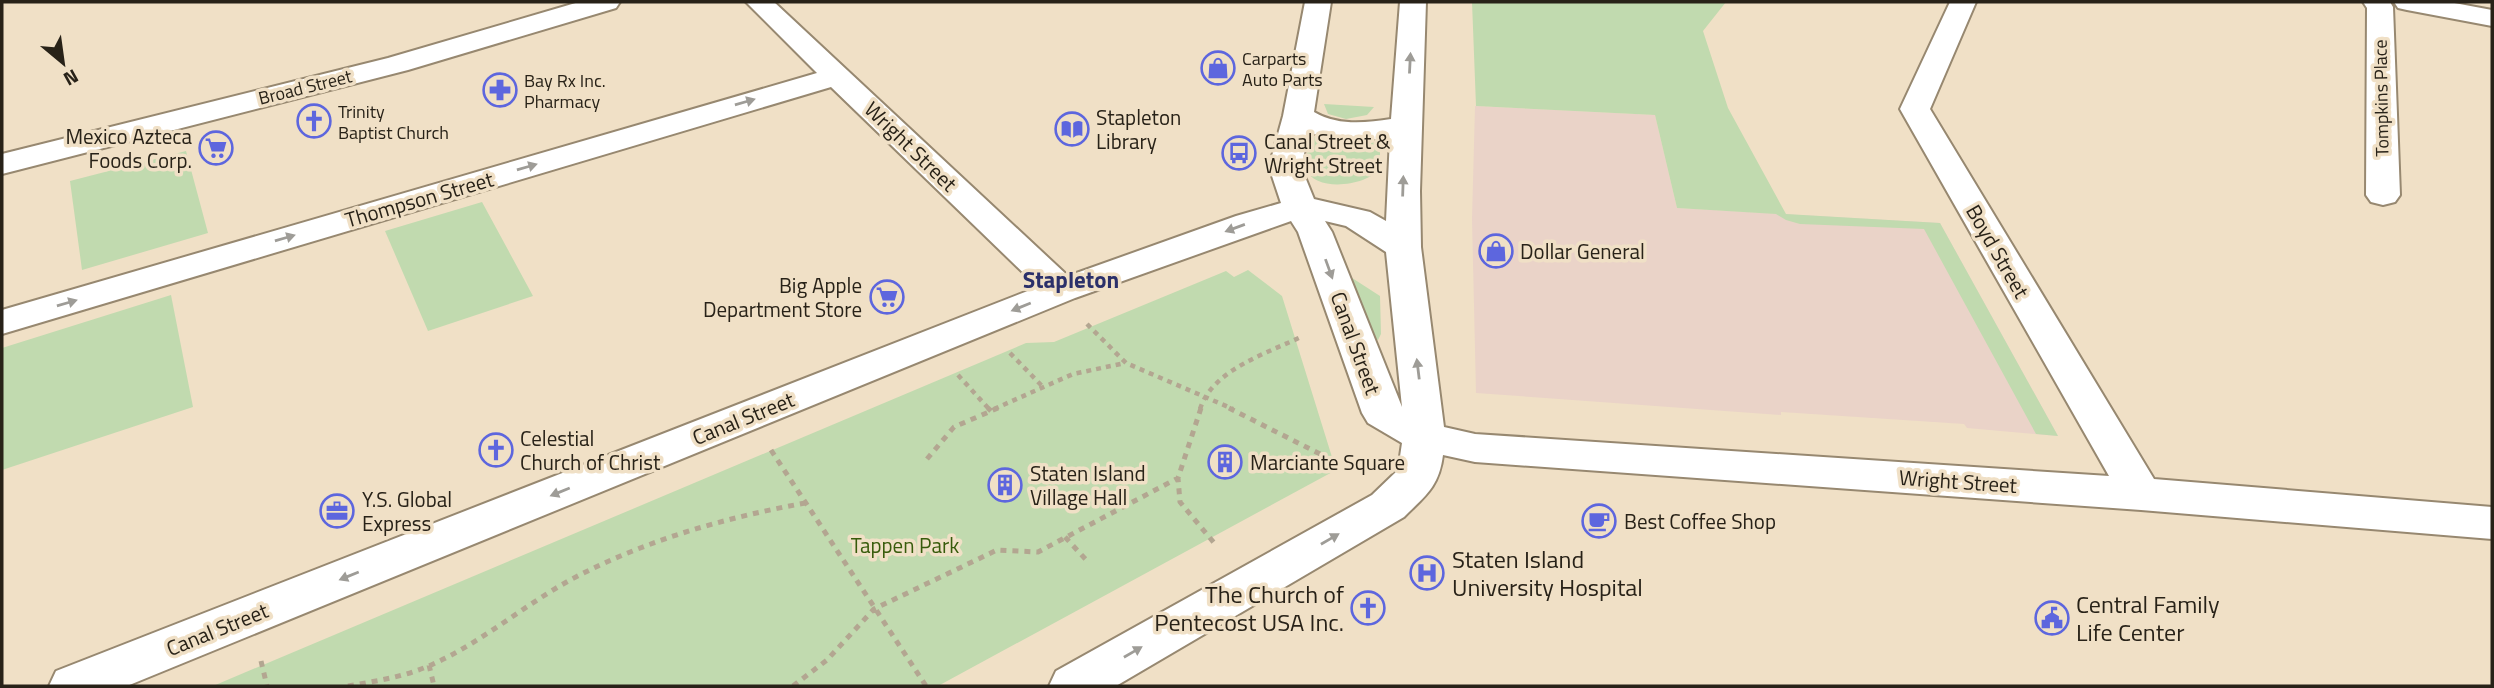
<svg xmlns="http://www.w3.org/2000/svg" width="2494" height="688" font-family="'Titillium Web',sans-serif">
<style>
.commercial{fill:#ead3c8}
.green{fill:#c1daaf}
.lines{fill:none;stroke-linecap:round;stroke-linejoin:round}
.minor-casing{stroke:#978870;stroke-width:4}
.tertiary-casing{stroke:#978870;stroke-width:4}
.path-far1{stroke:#b3a691;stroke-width:4.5;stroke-dasharray:5 5;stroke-linecap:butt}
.path{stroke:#b3a691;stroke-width:5;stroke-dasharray:6 6;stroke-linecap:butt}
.minor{fill:#fff;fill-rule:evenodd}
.tertiary{fill:#fff;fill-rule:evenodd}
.oneway{fill:#9e9c97}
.labels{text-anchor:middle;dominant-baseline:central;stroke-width:7;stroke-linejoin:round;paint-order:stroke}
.far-poi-label{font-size:18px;fill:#282218;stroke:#f0e0c6;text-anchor:start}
.far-street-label{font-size:18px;fill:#282218;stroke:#f0e0c6}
.poi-label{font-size:21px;fill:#282218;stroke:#f0e0c6;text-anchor:start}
.street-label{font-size:21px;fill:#282218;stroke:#f0e0c6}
.park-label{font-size:21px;fill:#375b0b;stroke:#f0e0c6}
.neighbourhood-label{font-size:23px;font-weight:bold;fill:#2b306a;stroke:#f0e0c6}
.near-poi-label{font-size:24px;fill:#282218;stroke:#f0e0c6;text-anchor:start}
</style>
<rect width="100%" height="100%" fill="#f0e0c6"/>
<path class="commercial" d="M 1475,106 L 1655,115 L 1677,208 L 1940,223 L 2058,436 L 1967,428 L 1964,424 L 1781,412 L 1781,415 L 1476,393 L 1472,219 Z"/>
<path class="green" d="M 1472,2 L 1726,2 L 1703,31 L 1728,108 L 1786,214 L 1940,223 L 2058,436 L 2036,434 L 1924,229 L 1800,224 L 1786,220 L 1776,214 L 1677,208 L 1655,115 L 1476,106 Z
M 1324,104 L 1374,107 L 1367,115 L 1346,119 L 1328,114 Z
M 1368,135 L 1380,139 L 1380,168 C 1368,186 1315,193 1306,169 C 1303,161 1310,144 1313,137 Z
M 186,151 L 208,233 L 82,270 L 70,181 Z
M 482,202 L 533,296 L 428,331 L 385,231 Z
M 1248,270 L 1282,296 L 1336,470 L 938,686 L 213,686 L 1026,343 L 1054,342 L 1226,271 L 1234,277 Z
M 1349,276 L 1380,296 L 1381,334 L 1378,340 L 1372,337 Z
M 171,295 L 193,407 L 2,470 L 2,348 Z"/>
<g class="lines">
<defs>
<path id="minor" d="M 746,2 L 774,2 L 1068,276 L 1236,216 L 1281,203 L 1269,167 L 1283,116 L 1305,2 L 1331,2 L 1314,112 C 1338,126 1365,123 1391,119 L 1400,2 L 1426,2 L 1420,191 L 1421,247 L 1444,427 L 1475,434 L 2109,476 L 1900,109 L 1950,2 L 1976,2 L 1930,109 L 2154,479 L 2492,507 L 2492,539 L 2141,510 L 1475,462 L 1443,455 C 1439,487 1425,496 1404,517 L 1116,686 L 1049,686 L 1056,671 L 1372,495 L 1398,470 L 1402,443 L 1368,423 L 1362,413 L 1298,232 L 1291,221 L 1075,298 L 127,686 L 49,686 L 56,671 L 1038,287 L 831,87 L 2,334 L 2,310 L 817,73 ZM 1309,133 L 1350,141 L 1390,138 L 1386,221 L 1370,212 L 1314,199 L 1301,167 ZM 1325,221 L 1346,226 L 1386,252 L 1402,407 L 1332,232 Z
M 2363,2 L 2390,2 L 2393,7 L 2400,195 L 2395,202 L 2383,205 L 2371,202 L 2366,195 L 2367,8 Z
M 2394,2 L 2449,2 L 2492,10 L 2492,26 L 2407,10 L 2398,8 Z"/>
<path id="tertiary" d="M 579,2 L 620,2 L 616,8 L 408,70 L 2,174 L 2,154 L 388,58 Z"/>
</defs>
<use href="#minor" class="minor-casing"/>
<use href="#tertiary" class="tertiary-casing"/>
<path class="path-far1" d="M 1087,324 L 1126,363 L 1233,409
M 1010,353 L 1043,387
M 958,375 L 989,409
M 994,409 L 1073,374 L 1125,363
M 1200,409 C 1213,369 1268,353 1303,336"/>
<path class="path" d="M 988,408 L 991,411
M 1201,408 L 1178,478 L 1180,502 L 1215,544
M 1229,408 L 1322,455 L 1343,473
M 771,450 L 926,686
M 927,459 L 954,427 L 998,408
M 1065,537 L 1089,563
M 261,661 L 267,686
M 429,665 L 434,686
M 348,686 C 376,681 404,677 431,665 C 481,643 524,605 572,579 C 646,540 724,518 805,503
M 793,686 L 827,660 L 874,609 L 997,550 L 1038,552 L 1178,478"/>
<use href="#minor" class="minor"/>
<use href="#tertiary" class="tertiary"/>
</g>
<defs><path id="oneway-solid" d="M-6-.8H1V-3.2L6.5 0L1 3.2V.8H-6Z" transform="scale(1.75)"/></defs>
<g class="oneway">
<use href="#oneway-solid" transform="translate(1410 63) rotate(-87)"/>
<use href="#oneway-solid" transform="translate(745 102) rotate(-16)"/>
<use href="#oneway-solid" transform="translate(527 167) rotate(-16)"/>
<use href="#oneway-solid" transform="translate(1403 186) rotate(-88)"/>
<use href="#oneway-solid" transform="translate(1235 228) rotate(160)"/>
<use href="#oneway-solid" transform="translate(285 238) rotate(-16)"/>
<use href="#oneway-solid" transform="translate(1329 269) rotate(70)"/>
<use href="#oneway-solid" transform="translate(67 303) rotate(-16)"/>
<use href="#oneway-solid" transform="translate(1021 307) rotate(158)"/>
<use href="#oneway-solid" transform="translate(1418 369) rotate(-97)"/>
<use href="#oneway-solid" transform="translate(560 492) rotate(158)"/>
<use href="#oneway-solid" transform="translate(1330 539) rotate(-30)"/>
<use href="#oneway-solid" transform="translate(349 576) rotate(158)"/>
<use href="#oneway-solid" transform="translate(1133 652) rotate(-30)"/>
</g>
<defs>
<symbol id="shop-ring" viewBox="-11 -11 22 22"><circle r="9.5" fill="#f0e0c6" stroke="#5d66de" stroke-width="1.5"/><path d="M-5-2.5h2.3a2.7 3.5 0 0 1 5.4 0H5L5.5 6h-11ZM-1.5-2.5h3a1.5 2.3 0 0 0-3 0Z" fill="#5d66de"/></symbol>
<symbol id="pharmacy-ring" viewBox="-11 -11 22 22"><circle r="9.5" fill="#f0e0c6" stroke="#5d66de" stroke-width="1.5"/><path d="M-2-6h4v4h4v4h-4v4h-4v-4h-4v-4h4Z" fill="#5d66de"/></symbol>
<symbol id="church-ring" viewBox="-11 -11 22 22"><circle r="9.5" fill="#f0e0c6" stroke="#5d66de" stroke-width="1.5"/><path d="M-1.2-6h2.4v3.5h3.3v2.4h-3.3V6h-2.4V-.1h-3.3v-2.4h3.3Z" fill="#5d66de"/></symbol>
<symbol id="library-ring" viewBox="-11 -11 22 22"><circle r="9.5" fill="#f0e0c6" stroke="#5d66de" stroke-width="1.5"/><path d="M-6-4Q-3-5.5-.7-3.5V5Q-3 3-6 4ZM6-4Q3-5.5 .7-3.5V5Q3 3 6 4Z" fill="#5d66de"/></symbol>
<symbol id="supermarket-ring" viewBox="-11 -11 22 22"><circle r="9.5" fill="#f0e0c6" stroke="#5d66de" stroke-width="1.5"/><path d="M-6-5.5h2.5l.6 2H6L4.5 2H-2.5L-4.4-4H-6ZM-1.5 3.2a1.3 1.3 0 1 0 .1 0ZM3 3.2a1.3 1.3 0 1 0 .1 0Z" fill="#5d66de"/></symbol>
<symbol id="bus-ring" viewBox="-11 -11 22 22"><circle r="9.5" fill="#f0e0c6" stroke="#5d66de" stroke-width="1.5"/><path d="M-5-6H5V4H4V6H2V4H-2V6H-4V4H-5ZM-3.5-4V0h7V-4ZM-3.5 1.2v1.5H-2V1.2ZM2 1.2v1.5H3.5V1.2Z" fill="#5d66de"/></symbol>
<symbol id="building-ring" viewBox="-11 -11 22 22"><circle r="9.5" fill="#f0e0c6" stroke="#5d66de" stroke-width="1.5"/><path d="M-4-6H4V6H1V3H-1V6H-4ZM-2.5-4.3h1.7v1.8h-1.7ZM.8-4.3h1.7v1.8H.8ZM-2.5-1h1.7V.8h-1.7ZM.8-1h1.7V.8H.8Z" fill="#5d66de"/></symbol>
<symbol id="office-ring" viewBox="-11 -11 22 22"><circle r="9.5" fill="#f0e0c6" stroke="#5d66de" stroke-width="1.5"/><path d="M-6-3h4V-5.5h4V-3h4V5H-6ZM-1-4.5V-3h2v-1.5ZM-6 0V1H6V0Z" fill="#5d66de"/></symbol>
<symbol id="cafe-ring" viewBox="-11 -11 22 22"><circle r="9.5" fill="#f0e0c6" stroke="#5d66de" stroke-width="1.5"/><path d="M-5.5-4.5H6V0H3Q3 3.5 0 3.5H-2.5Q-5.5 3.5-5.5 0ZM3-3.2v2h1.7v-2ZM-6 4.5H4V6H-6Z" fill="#5d66de"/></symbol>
<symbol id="hospital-ring" viewBox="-11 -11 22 22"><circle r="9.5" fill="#f0e0c6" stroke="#5d66de" stroke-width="1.5"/><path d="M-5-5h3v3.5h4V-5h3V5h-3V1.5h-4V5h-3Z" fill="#5d66de"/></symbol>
<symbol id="civic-ring" viewBox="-11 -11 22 22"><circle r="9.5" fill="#f0e0c6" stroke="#5d66de" stroke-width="1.5"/><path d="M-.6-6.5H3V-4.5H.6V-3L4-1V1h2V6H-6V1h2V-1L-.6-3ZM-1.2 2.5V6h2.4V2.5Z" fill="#5d66de"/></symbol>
</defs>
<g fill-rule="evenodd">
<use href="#shop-ring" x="1199" y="49" width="38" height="38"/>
<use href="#pharmacy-ring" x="481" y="71" width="38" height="38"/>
<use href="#church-ring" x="295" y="102" width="38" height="38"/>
<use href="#library-ring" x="1053" y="110" width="38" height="38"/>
<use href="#supermarket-ring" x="197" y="129" width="38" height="38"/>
<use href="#bus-ring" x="1220" y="134" width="38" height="38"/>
<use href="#shop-ring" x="1477" y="232" width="38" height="38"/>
<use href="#supermarket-ring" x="868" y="278" width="38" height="38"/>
<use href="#church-ring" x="477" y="431" width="38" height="38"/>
<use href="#building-ring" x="1206" y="443" width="38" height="38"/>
<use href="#building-ring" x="986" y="466" width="38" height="38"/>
<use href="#office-ring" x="318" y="492" width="38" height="38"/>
<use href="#cafe-ring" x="1580" y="502" width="38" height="38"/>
<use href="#hospital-ring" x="1408" y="554" width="38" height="38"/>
<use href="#church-ring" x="1349" y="589" width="38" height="38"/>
<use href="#civic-ring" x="2033" y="599" width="38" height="38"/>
</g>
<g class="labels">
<g class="far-poi-label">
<text x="1242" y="58">Carparts<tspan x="1242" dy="21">Auto Parts</tspan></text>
<text x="524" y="80">Bay Rx Inc.<tspan x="524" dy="21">Pharmacy</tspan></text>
<text x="338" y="111">Trinity<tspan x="338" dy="21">Baptist Church</tspan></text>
</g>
<g class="far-street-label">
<text transform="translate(305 87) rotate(-14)">Broad Street</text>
<text transform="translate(2381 98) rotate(-91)">Tompkins Place</text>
</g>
<g class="poi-label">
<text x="1096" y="117">Stapleton<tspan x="1096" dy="24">Library</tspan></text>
<text x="192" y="136" text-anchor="end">Mexico Azteca<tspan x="192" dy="24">Foods Corp.</tspan></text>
<text x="1264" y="141">Canal Street &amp;<tspan x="1264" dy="24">Wright Street</tspan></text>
<text x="1520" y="251">Dollar General</text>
<text x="862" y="285" text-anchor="end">Big Apple<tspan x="862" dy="24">Department Store</tspan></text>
<text x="520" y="438">Celestial<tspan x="520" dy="24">Church of Christ</tspan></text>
<text x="1250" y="462">Marciante Square</text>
<text x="1030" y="473">Staten Island<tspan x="1030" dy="24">Village Hall</tspan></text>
<text x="362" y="499">Y.S. Global<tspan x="362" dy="24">Express</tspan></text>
<text x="1624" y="521">Best Coffee Shop</text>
</g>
<g class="street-label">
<text transform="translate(911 146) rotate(44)">Wright Street</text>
<text transform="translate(419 199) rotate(-16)">Thompson Street</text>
<text transform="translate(1998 251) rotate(60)">Boyd Street</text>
<text transform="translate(1356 343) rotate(70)">Canal Street</text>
<text transform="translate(743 418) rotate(-22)">Canal Street</text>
<text transform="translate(1958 481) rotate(4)">Wright Street</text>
<text transform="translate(217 629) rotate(-22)">Canal Street</text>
</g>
<g class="park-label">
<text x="905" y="545">Tappen Park</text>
</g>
<g class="neighbourhood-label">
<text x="1071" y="279">Stapleton</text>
</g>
<g class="near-poi-label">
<text x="1452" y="559">Staten Island<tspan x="1452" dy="28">University Hospital</tspan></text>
<text x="1344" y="594" text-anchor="end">The Church of<tspan x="1344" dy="28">Pentecost USA Inc.</tspan></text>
<text x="2076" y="604">Central Family<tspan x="2076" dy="28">Life Center</tspan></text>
</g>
</g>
<rect width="2494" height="688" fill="none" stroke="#282218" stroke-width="7"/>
<g transform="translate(63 63) rotate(151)" stroke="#f0e0c6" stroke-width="5" paint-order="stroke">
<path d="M0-5L12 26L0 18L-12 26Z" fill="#282218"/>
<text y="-10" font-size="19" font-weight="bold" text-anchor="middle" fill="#282218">N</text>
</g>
</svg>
